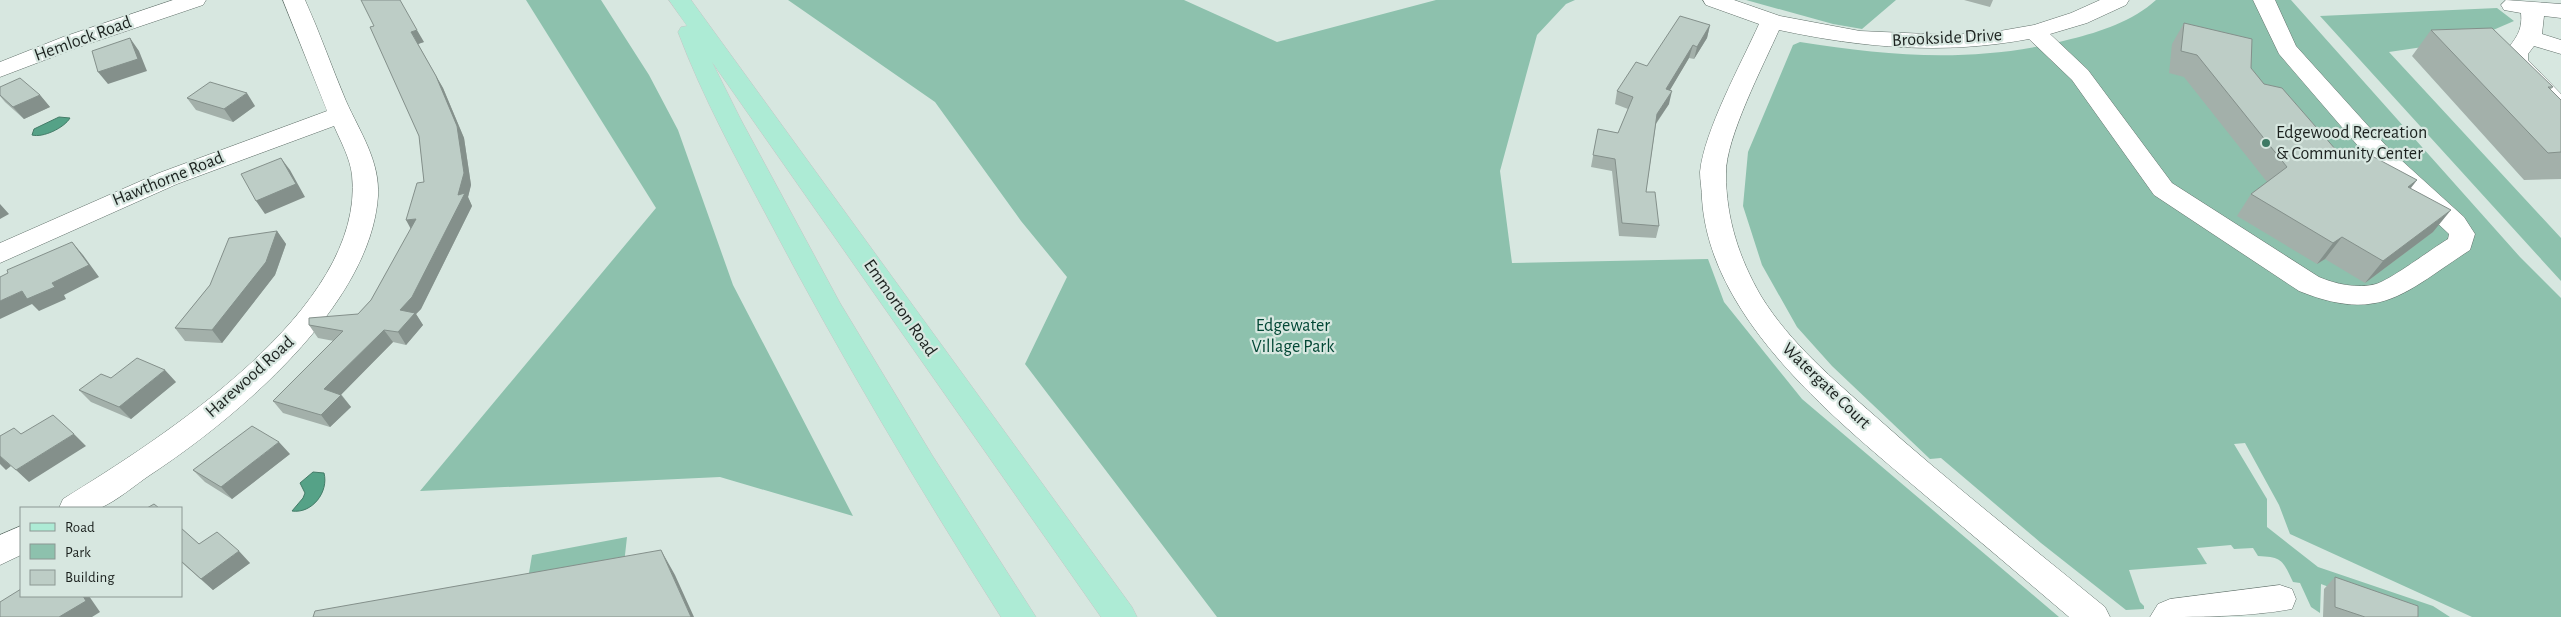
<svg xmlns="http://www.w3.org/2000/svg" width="2561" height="617" font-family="'Alegreya Sans',sans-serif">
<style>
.green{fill:#8dc1ad}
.water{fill:#55a287;stroke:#447c68}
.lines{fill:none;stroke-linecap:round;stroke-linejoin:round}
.minor-casing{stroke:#61706a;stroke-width:1}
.major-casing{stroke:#c4c6c5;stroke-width:1}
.minor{fill:#fff;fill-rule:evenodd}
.major{fill:#adebd5;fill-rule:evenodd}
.wall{fill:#a3b0aa}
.shaded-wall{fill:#84908b}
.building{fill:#bdcdc6;stroke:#84908b}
.poi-dot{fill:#3e7a65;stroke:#d7e7e0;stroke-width:2}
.labels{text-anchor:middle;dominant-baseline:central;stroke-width:4.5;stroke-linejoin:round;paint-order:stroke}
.street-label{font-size:18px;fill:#1c221f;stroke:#d7e7e0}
.poi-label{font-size:18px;fill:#1c221f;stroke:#d7e7e0;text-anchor:start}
.park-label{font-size:18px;fill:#024735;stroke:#d7e7e0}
</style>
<rect width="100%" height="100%" fill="#d7e7e0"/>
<path class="green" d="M 526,0 L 601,0 L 649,75 L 678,130 L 733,285 L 853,516 L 720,477 L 420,491 L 656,208 Z
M 788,0 L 1184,0 L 1277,42 L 1436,0 L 1575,0 L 1566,4 L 1537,35 L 1500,171 L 1512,263 L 1708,259 L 1724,302 L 1802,399 L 2059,617 L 1217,617 L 1025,364 L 1067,277 L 1021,221 L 935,102 Z
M 1746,0 L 1896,0 L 1862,29 L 1833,24 Z
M 2156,0 L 2291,0 L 2520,257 L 2561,298 L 2561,617 L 2472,617 L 2290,534 L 2279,505 L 2245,443 L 2234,444 L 2267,499 L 2267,527 L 2318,567 L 2433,606 L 2450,617 L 2408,617 L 2321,584 L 2320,613 L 2311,607 L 2300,583 L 2293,582 C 2283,561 2283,557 2258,556 L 2253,548 L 2234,549 L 2231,545 L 2197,548 L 2207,564 L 2129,570 L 2140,602 L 2144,606 L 2144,609 L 2126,610 L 2041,543 L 1941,458 L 1930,459 L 1832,366 L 1797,327 L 1762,265 L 1743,206 L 1748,152 L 1793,45 L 1800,42 C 1893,57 1979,63 2071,39 C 2100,32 2133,21 2156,0 Z
M 2497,8 L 2514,21 L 2470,40 L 2389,52 L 2561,238 L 2561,281 L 2320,16 Z
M 627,537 L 623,573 L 526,591 L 532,555 Z"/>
<path class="water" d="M 59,117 L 70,118 C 64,128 43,138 32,135 L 34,129 Z
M 313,472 L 324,473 C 329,492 312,514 292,511 L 303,498 L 305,493 L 300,483 Z"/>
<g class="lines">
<defs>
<path id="minor" d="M 173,0 L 206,0 L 203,5 L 79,47 L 0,77 L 0,62 L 63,37 Z
M 283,0 L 305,0 C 320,33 332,68 346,101 C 360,132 380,161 378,196 C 371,306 235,419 150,475 C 135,485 117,501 100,508 C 89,512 70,508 59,508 L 63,499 C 160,439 366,309 352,175 C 350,158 341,142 334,126 L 177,184 L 0,263 L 0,243 L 159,173 L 327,111 Z
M 1703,0 L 1734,0 L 1780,16 L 1860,31 L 1950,35 L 1994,32 L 2034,25 L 2071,13 L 2100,0 L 2129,0 L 2126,5 L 2087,23 L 2050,34 L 2088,70 L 2172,183 L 2319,277 C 2335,284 2358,289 2376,284 C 2392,279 2431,249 2448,239 L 2449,234 L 2371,161 L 2279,54 L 2253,0 L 2275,0 L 2296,46 L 2389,149 L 2464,217 L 2475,234 L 2470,250 C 2405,292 2381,324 2299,291 L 2154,195 L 2072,80 L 2029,39 C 1944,55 1863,48 1779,30 C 1764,64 1725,139 1726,174 C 1726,218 1739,258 1761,296 C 1790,343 1834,380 1875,416 C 1949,482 2028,544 2105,607 L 2110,617 L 2069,617 C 2022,577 1975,537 1927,497 C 1840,423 1710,322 1702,199 C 1702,190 1700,181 1700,172 C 1704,131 1741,64 1759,24 L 1706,5 Z
M 2506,0 L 2561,4 L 2561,18 L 2544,16 L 2542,34 L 2561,40 L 2561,54 L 2534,46 L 2528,54 L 2528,60 L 2561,94 L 2561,116 L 2553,113 L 2505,62 L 2505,53 C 2515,38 2523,32 2521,13 L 2504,10 L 2501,5 Z
M 21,526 L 21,555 L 0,565 L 0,535 Z
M 2280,585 L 2292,589 L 2296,599 L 2292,609 C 2250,617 2194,617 2150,617 L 2158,604 L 2170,599 Z"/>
<path id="major" d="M 669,0 L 691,0 L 1132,607 L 1137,617 L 1101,617 L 712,62 L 740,118 L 840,303 L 932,455 L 1036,617 L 1001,617 C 919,488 841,357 770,222 C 737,160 703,98 678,32 L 681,27 L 687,26 Z"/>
</defs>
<use href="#minor" class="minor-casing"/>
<use href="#major" class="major-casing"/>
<use href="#minor" class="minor"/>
<use href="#major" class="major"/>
</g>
<path class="wall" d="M 1964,0 L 1993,0 L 1990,7 Z
M 2184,23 L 2251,68 L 2264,84 L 2343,158 L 2417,180 L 2411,188 L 2433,232 L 2365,283 L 2325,259 L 2317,264 L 2237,216 L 2251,194 L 2267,182 L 2184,77 L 2169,73 L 2172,44 Z
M 1710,25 L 1707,38 L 1694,59 L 1689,58 L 1669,91 L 1669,104 L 1656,124 L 1646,192 L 1659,226 L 1656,238 L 1619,236 L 1612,171 L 1591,167 L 1598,129 L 1618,133 L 1628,109 L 1615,104 L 1617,91 L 1647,66 Z
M 374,26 L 424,42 L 418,44 L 443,88 L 464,138 L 471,185 L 468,197 L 472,206 L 421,309 L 416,314 L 423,325 L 406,345 L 393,342 L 341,394 L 351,407 L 330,427 L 283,413 L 273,401 L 334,341 L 318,338 L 309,325 L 358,314 L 371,300 L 411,229 L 424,182 L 419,136 Z
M 2431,30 L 2553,87 L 2550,90 L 2561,100 L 2561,179 L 2524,180 L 2412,56 Z
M 0,87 L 40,95 L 50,107 L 24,119 L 5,102 L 0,96 Z
M 187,98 L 255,106 L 233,122 L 196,110 Z
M 277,231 L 286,244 L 275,275 L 222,343 L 185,341 L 175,328 L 210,285 Z
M 176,382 L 131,419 L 91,402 L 79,390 Z
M 290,454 L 232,499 L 205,482 L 193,470 Z
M 181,528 L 199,544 L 250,563 L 213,590 L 181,562 Z
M 2335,577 L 2418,617 L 2323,617 L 2324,589 Z"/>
<path class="shaded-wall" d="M 1710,25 L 1707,38 L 1694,59 L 1697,47 Z
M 417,30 L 424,42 L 418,44 L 411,32 Z
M 130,38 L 139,51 L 147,71 L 108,84 L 98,72 Z
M 1693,45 L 1689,58 L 1663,102 L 1666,89 Z
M 436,76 L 443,88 L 464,138 L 471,185 L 468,197 L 472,206 L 421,309 L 416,314 L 423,325 L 406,345 L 398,332 L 400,310 L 458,195 Z
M 1672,91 L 1669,104 L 1654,126 L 1657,114 Z
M 247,93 L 255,106 L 233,122 L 224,109 Z
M 40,95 L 50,107 L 24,119 L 13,107 Z
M 281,158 L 290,170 L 305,197 L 265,214 L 256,201 Z
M 2417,180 L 2399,202 L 2408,187 Z
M 0,204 L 9,214 L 0,219 Z
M 2451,210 L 2433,232 L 2365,283 L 2383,261 Z
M 416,219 L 413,233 L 406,220 Z
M 277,231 L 286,244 L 275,275 L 222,343 L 212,330 Z
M 2342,237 L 2325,259 L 2317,264 L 2333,243 Z
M 72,242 L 83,255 L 99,277 L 64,295 L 66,299 L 39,311 L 32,304 L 0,319 L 0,301 L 22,291 L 52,283 Z
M 384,330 L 393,342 L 334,402 L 324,389 Z
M 165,370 L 176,382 L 131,419 L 119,407 Z
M 341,395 L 351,407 L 330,427 L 321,415 Z
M 74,434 L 86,446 L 29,482 L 16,470 Z
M 279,442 L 290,454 L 232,499 L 221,487 Z
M 0,456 L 11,466 L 6,470 L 0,464 Z
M 661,550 L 675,575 L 694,617 L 691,617 Z
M 239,551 L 250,563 L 213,590 L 201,579 Z
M 83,596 L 89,596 L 100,612 L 92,617 L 59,617 Z"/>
<path class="building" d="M 361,0 L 400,0 L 417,30 L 411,32 L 436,76 L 457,126 L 464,173 L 458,195 L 465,193 L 412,297 L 400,310 L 415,313 L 398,332 L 384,330 L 324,389 L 341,395 L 321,415 L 273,401 L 343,331 L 309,325 L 309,318 L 358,314 L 371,300 L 416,219 L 406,220 L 417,183 L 424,182 L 419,136 L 370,27 L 374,26 Z
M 1680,16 L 1710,25 L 1697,47 L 1693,45 L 1666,89 L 1672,91 L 1657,114 L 1646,192 L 1655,192 L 1659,226 L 1622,223 L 1615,159 L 1593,155 L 1598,129 L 1618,133 L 1633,97 L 1617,91 L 1636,62 L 1647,66 Z
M 2184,23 L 2252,39 L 2251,68 L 2264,84 L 2282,88 L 2343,158 L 2357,148 L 2417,180 L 2408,187 L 2451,210 L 2383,261 L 2342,237 L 2333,243 L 2251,194 L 2287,167 L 2197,55 L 2181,51 Z
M 2492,28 L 2553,87 L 2548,87 L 2561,100 L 2561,152 L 2548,153 L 2431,30 Z
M 130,38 L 138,59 L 98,72 L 92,51 Z
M 20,78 L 40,95 L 13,107 L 0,95 L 0,87 Z
M 210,82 L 247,93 L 224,109 L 187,98 Z
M 281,158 L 296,184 L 256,201 L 241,174 Z
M 277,231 L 266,262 L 212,330 L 175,328 L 210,285 L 229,238 Z
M 72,242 L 89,265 L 52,283 L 55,287 L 27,299 L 22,291 L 0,301 L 0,277 L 8,273 L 7,270 Z
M 137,358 L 165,370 L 119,407 L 79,390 L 101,374 L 111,378 Z
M 53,415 L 74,434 L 16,470 L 0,456 L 0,436 L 14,428 L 21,434 Z
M 252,426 L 279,442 L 221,487 L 193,470 Z
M 154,504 L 159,508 L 147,508 Z
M 181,528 L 199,544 L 217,532 L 239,551 L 201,579 L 181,561 Z
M 661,550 L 691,617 L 313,617 L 315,611 Z
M 2335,577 L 2418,606 L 2418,617 L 2365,617 L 2335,607 Z
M 21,589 L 21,596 L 83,596 L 86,601 L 59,617 L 0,617 L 0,602 Z"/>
<circle class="poi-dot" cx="2266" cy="143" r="5"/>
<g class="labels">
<g class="street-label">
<text transform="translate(1947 38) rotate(-3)">Brookside Drive</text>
<text transform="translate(83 39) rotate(-20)">Hemlock Road</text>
<text transform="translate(168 179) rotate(-22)">Hawthorne Road</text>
<text transform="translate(900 308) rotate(55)">Emmorton Road</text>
<text transform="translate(250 377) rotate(-42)">Harewood Road</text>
<text transform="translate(1826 386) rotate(44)">Watergate Court</text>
</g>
<g class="poi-label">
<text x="2276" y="133">Edgewood Recreation<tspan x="2276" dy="21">&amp; Community Center</tspan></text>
</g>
<g class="park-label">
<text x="1293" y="326">Edgewater<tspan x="1293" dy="21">Village Park</tspan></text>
</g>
</g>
<rect x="20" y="507" width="162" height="90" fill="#d7e7e0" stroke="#8c9893"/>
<rect x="30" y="523" width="25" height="8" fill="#adebd5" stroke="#8c9893"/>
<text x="65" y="532" font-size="15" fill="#1c221f">Road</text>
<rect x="30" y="544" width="25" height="15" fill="#8dc1ad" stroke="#8c9893"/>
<text x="65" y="557" font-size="15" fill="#1c221f">Park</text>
<rect x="30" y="570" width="25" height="15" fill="#bdcdc6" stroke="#8c9893"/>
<text x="65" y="582" font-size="15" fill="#1c221f">Building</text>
</svg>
